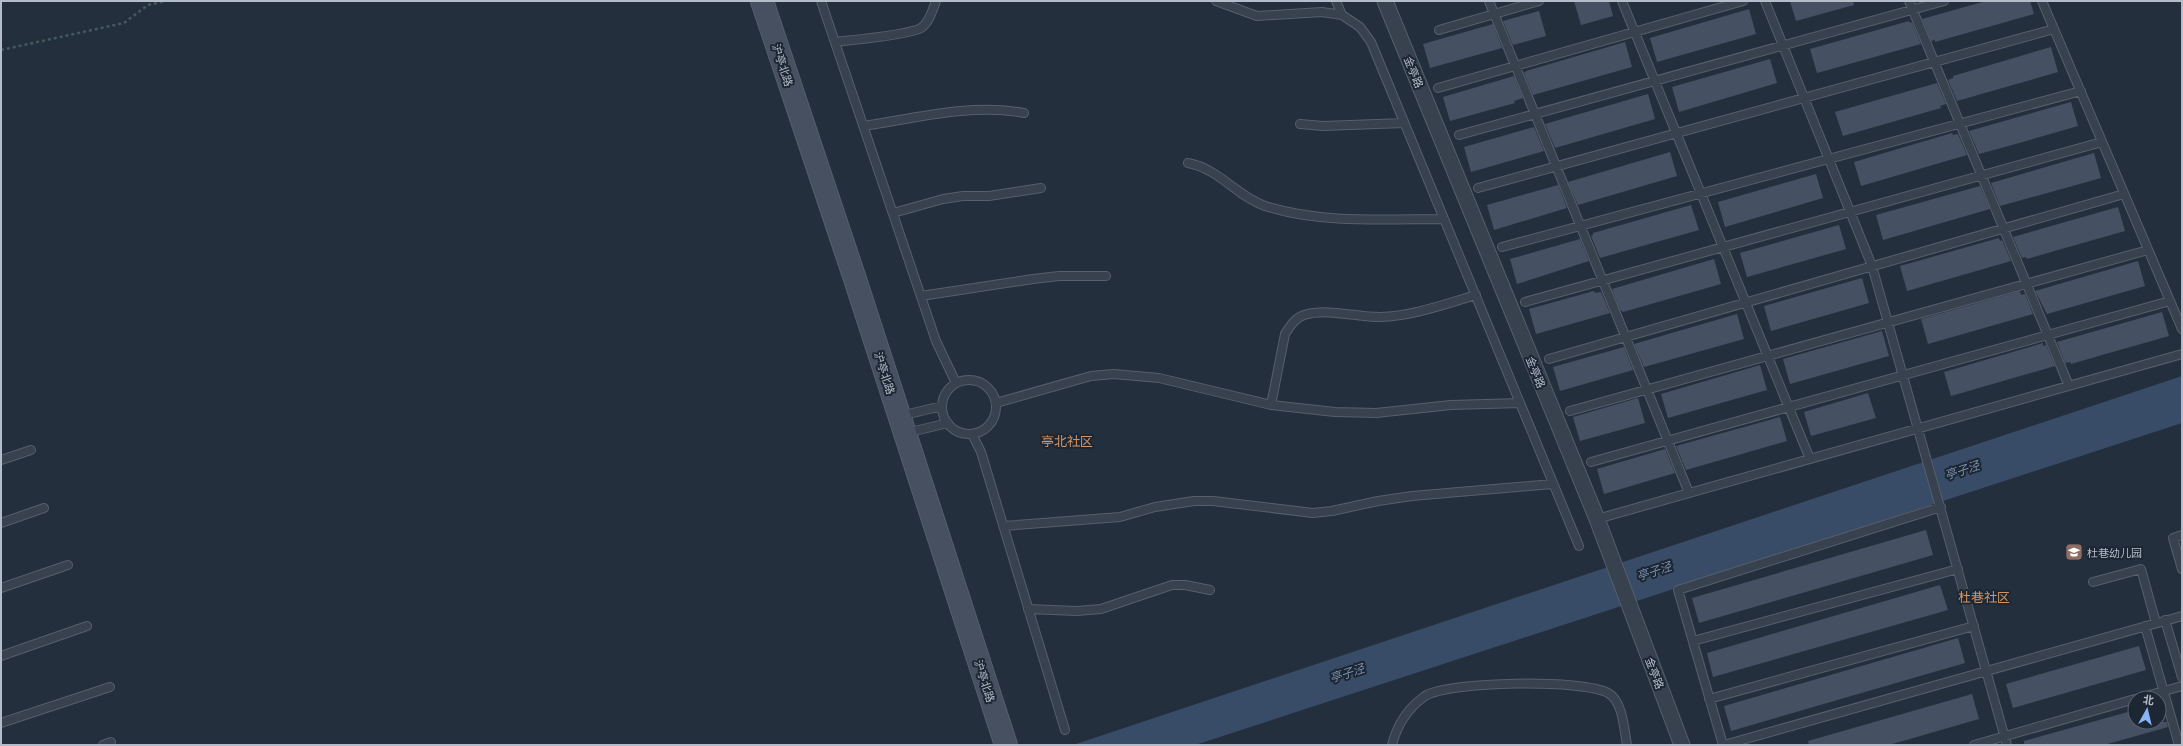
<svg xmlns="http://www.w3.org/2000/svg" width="2183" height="746" font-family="Manrope,'Noto Sans SC',sans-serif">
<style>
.water{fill:#394c67}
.building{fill:#455162}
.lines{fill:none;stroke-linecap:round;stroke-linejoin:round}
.lane-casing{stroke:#565f6c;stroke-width:10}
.street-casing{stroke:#565f6c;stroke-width:17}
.secondary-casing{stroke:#565f6c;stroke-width:24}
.path{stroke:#44595c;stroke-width:2.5;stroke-dasharray:3 3;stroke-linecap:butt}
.lane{stroke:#38414e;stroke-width:8}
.street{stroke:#38414e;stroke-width:15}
.secondary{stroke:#465061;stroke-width:22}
.labels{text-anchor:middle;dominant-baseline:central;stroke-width:4;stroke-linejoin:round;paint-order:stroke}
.street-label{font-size:11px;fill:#b4bcc9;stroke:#1d2633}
.poi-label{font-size:11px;fill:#b4bcc9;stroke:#1d2633;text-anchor:start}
.water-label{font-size:12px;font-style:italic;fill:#7c92b1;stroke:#1d2633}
.quarter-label{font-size:13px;fill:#d59563;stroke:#1d2633}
</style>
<rect width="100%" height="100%" fill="#242f3e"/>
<path class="water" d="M 2182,376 L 2182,423 L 1195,745 L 1073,745 Z"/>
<path class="building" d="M 1574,1 L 1609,1 L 1613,16 L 1581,25 Z
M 1790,1 L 1853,1 L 1854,5 L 1796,21 Z
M 1986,1 L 2030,1 L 2034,14 L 1935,42 L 1935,40 L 1931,41 L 1922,19 Z
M 1749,9 L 1756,34 L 1657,62 L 1650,38 Z
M 1539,11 L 1546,36 L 1513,45 L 1503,21 Z
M 1909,21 L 1910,23 L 1912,22 L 1921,44 L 1817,73 L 1810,49 Z
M 1493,24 L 1502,48 L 1430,68 L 1423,44 Z
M 1625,42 L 1632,67 L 1533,95 L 1524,73 L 1526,71 Z
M 2051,47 L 2058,72 L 1957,101 L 1948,80 L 1953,78 L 1953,76 Z
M 1770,59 L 1777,83 L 1679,112 L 1672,87 Z
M 1514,76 L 1523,98 L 1514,101 L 1515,103 L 1450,121 L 1443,97 Z
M 1937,83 L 1946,104 L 1940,106 L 1941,108 L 1843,136 L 1835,112 Z
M 1648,94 L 1655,119 L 1555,148 L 1545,124 Z
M 2071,102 L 2078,126 L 2005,147 L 1979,154 L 1969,131 Z
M 1534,127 L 1544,151 L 1471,172 L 1464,147 Z
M 1952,133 L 1953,135 L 1958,134 L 1967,155 L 1861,186 L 1854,162 Z
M 1670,152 L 1677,176 L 1578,205 L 1568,182 Z
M 2094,153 L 2101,178 L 2000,206 L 1991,183 Z
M 1816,174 L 1823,198 L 1725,227 L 1718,202 Z
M 1558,185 L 1567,208 L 1494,230 L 1487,205 Z
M 1980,186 L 1990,209 L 1883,240 L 1876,215 Z
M 1691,205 L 1699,230 L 1600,258 L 1591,236 L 1593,235 L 1593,233 Z
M 2118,207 L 2125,231 L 2058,250 L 2027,259 L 2026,257 L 2022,258 L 2013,237 Z
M 1839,225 L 1846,249 L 1747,277 L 1740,253 Z
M 1999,238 L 2000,241 L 2002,240 L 2011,261 L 1907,291 L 1900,266 Z
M 1580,239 L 1589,261 L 1517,284 L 1510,259 Z
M 1714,259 L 1721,284 L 1623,312 L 1620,310 L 1612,289 Z
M 2138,261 L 2145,286 L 2047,314 L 2035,291 Z
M 1862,278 L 1869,303 L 1771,331 L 1764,306 Z
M 1594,291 L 1595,293 L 1601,292 L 1610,313 L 1536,334 L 1529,309 Z
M 2020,291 L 2021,295 L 2025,294 L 2033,314 L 1928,344 L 1921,319 Z
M 2162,312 L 2169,336 L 2102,355 L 2071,364 L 2070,362 L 2065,363 L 2057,342 Z
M 1737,314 L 1744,339 L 1644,367 L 1634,344 Z
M 1882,331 L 1889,356 L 1790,384 L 1783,359 Z
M 2043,343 L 2043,346 L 2046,345 L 2055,366 L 1951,396 L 1944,372 Z
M 1624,347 L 1633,370 L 1560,391 L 1553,367 Z
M 1760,365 L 1767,390 L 1668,418 L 1661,394 Z
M 1868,393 L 1876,418 L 1811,436 L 1804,412 Z
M 1638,398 L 1645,423 L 1580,441 L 1573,417 Z
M 1780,417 L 1787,441 L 1686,470 L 1676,446 Z
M 1665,449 L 1675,473 L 1604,494 L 1597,469 Z
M 1926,530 L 1933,555 L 1699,623 L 1692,598 Z
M 1940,585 L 1948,610 L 1713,677 L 1707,653 Z
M 1958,638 L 1965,663 L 1731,731 L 1724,706 Z
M 2139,646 L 2146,670 L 2013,708 L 2006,684 Z
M 1972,694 L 1979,719 L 1889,745 L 1809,745 L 1808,741 Z
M 2135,710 L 2135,722 L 2167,722 L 2168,727 L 2104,745 L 2024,745 L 2024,741 Z"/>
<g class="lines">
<defs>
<path id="lane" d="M 821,1 L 936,341 L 956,383
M 1216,1 L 1257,16 L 1322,12 L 1342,15 L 1360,27 L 1371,42 L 1579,546
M 1336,1 L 1342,15
M 1489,1 L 1689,493
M 1622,1 L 1810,459
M 1765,1 L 1872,266 L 2007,745
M 1909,1 L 2069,386
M 2042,1 L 2182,329
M 1439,30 L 1539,1
M 835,42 C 853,40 909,35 921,28 C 929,23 933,9 936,1
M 1438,88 L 1743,1
M 1300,124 L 1323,126 L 1404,123
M 864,126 C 916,118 972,103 1024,113
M 1459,135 L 1944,1
M 1188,163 C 1220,169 1236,196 1265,206 C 1322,224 1385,219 1444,219
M 1478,188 L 2054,29
M 893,213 L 943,199 L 963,196 L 989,196 L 1041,188
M 1502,247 L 2081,91
M 921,296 L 1033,279 L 1059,276 L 1106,276
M 1525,302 L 2102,142
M 1549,359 L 2124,194
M942 407a27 27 0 1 1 54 0a27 27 0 1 1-54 0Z
M 996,403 L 1091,376 L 1114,374 L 1159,378 L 1271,405 L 1335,412 L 1376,413 L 1451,405 L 1520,403
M 1271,405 L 1285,334 C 1290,326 1295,318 1304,315 C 1328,308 1356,317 1380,317 C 1413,316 1445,304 1476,295
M 1570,411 L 2148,250
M 900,416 L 942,406
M 906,433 L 948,423
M 972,434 L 981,452 L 1065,730
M 1,460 L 31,450
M 1591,462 L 2170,301
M 1597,519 L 2182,354
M 1,523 L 44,508
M 1004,526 L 1120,517 L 1155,507 L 1194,501 L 1213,501 L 1313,513 L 1332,511 L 1378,501 L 1412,496 L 1553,484
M 2182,535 L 2173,538 L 2182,569
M 2093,582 L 2141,569 L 2156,623
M 1,588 L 68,565
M 1028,609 L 1077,611 L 1101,609 L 1172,585 L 1185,585 L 1210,590
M 2165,620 L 2182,677
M 2145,626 L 2179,745
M 1693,641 L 1958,569
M 1,656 L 87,626
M 2139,698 L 2182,686
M 1709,699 L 1974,626
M 1,723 L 110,687
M 103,745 L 111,742
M 1392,745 C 1397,725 1408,708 1425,696 C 1448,681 1584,679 1608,693 C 1623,701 1624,729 1627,745
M 1723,745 L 1678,590 L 1941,507
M 1724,745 L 2182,616
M 1974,745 L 2135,699"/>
<path id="street" d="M 1385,1 L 1597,519 L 1682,745"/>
<path id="secondary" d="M 762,1 L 855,279 L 1006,745"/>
</defs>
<use href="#lane" class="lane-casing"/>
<use href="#street" class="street-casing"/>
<use href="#secondary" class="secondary-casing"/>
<path class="path" d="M 1,50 L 124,23 L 148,5 L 166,1"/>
<use href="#lane" class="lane"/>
<use href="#street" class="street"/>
<use href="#secondary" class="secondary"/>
</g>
<defs>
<symbol id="school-square" viewBox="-11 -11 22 22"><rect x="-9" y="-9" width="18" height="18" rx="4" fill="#8d6e63" stroke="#1d2633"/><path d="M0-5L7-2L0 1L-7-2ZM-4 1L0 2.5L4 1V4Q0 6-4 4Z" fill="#fff"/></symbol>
</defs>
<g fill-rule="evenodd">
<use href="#school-square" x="2064" y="542" width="20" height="20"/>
</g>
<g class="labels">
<g class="street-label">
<text transform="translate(783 65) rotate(72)">沪亭北路</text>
<text transform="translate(1414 72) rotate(68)">金亭路</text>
<text transform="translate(1536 372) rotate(68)">金亭路</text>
<text transform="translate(885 373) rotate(72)">沪亭北路</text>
<text transform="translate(1655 673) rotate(69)">金亭路</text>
<text transform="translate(985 681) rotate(72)">沪亭北路</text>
</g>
<g class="poi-label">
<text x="2087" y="552">杜巷幼儿园</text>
</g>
<g class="water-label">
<text transform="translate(1962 470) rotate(-18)">亭子泾</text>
<text transform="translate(1654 571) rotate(-18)">亭子泾</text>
<text transform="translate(1347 673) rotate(-18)">亭子泾</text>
</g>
<g class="quarter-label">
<text x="1067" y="441">亭北社区</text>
<text x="1984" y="597">杜巷社区</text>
</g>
</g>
<rect width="2183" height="746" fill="none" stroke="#b4bcc9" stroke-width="4"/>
<g transform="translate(2147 710) rotate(8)"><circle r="19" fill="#1d2633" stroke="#59626f"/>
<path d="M0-3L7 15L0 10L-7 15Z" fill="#8ab4f8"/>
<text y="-6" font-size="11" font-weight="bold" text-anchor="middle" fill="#b4bcc9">北</text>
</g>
</svg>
